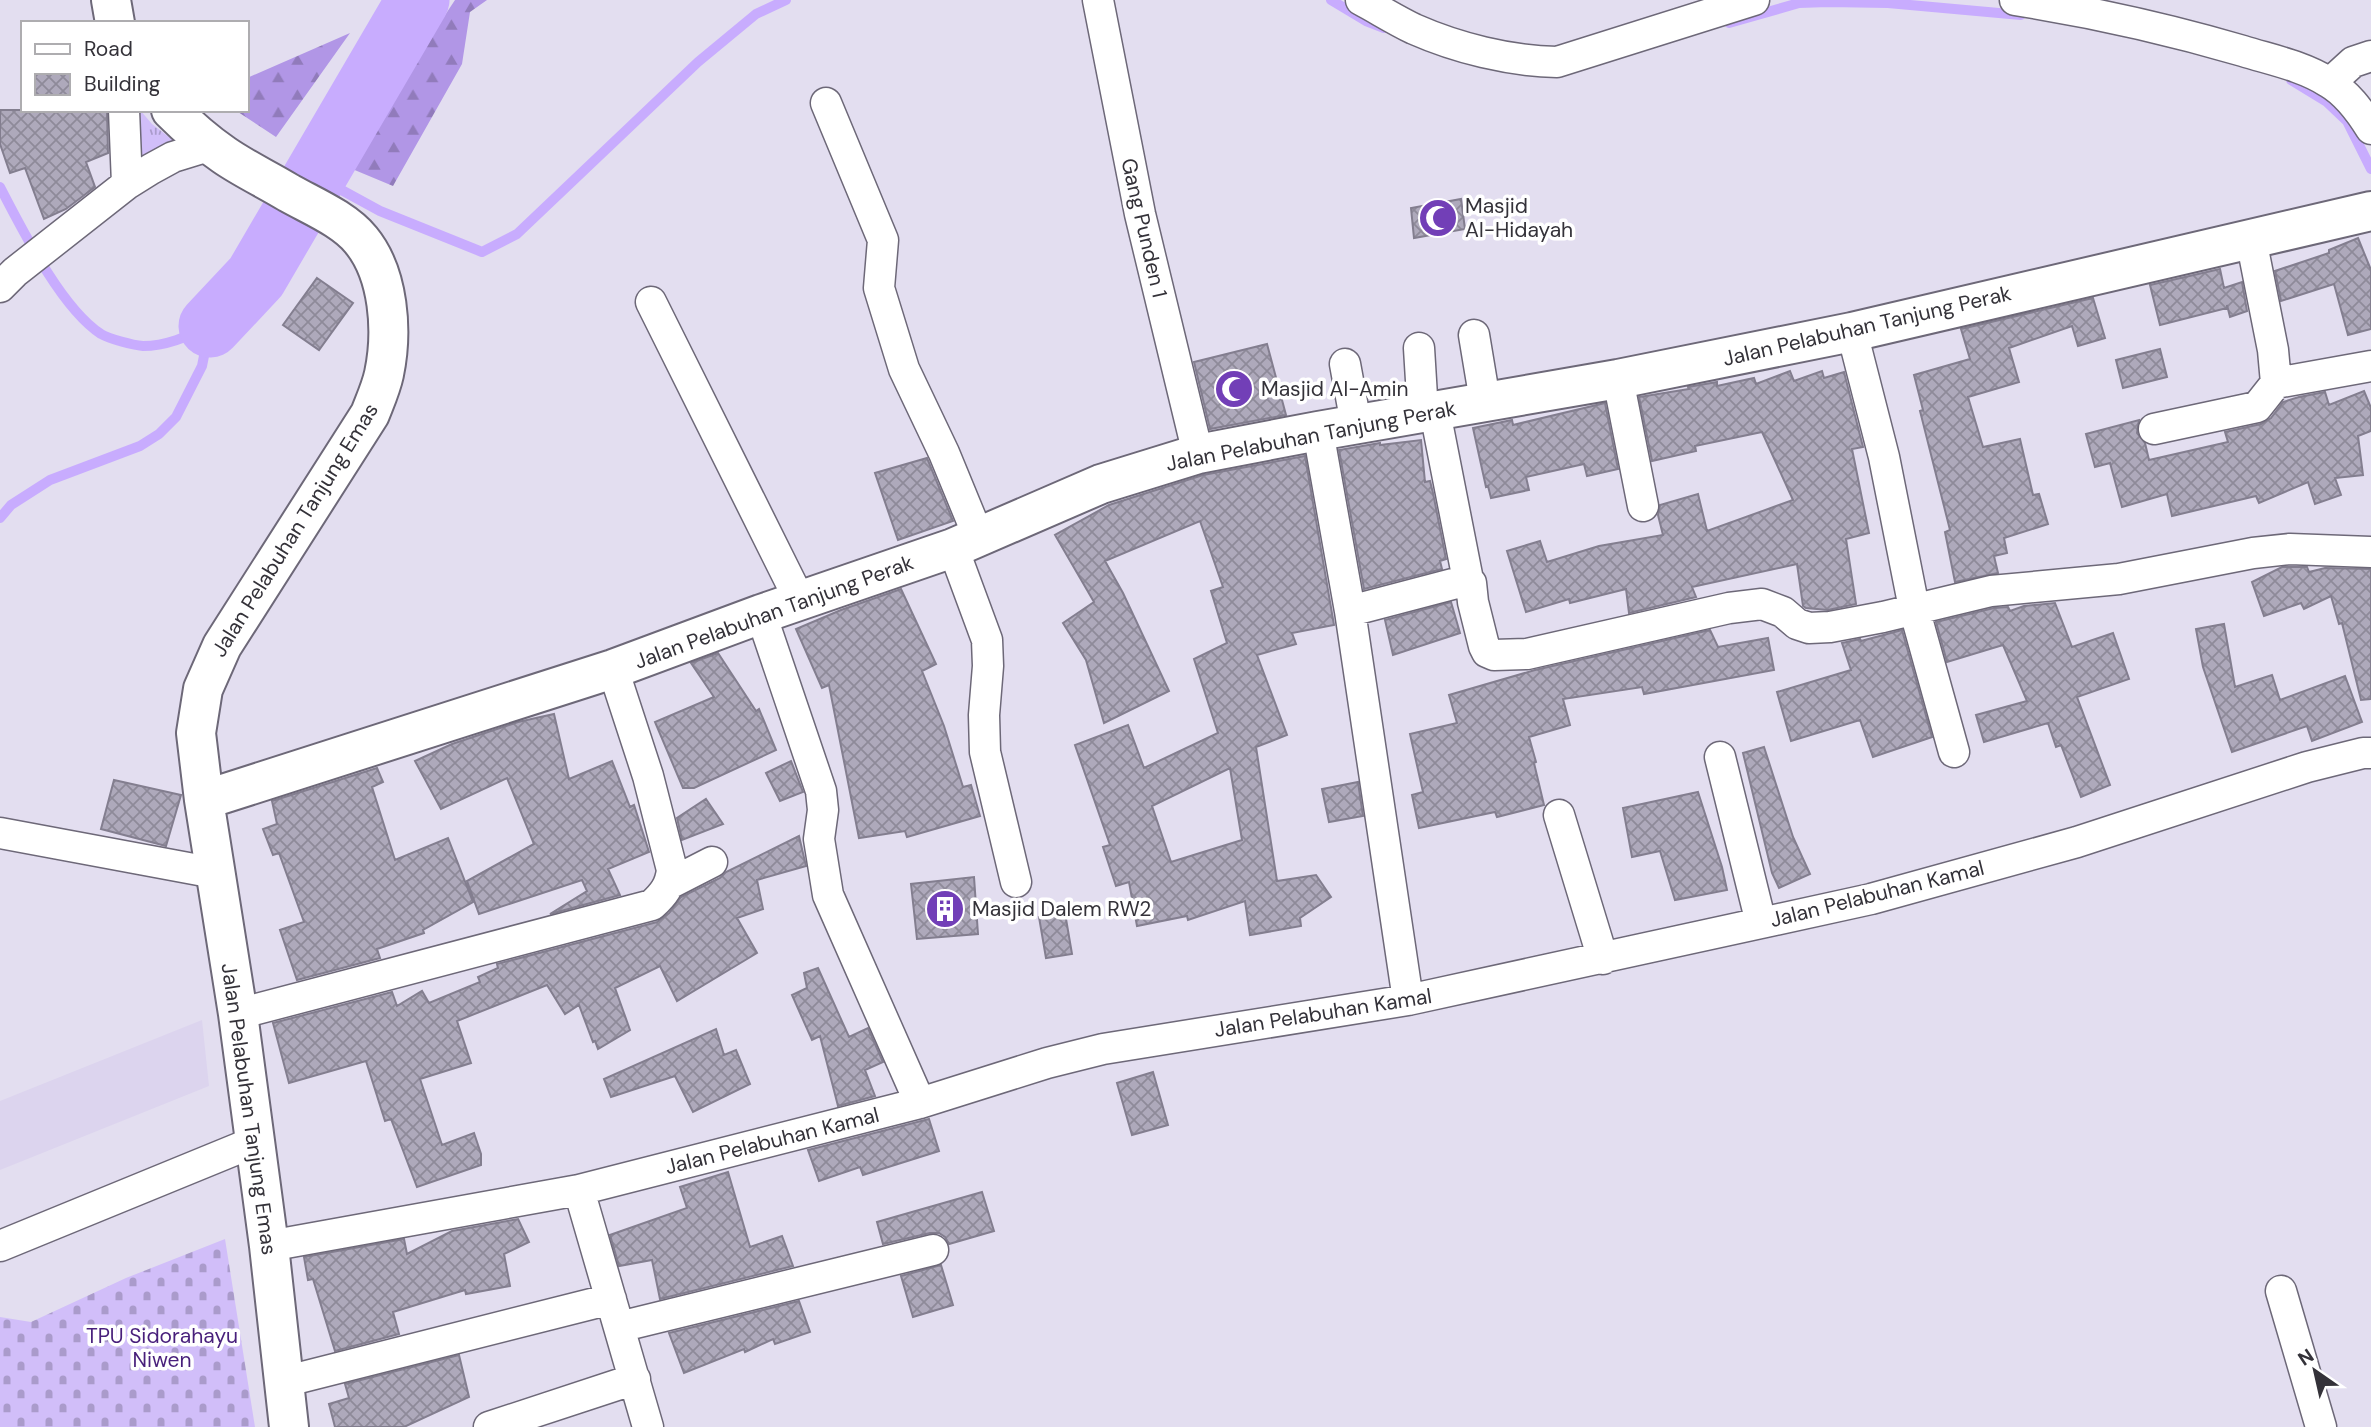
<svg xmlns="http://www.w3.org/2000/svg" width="2371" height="1427" font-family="'DM Sans',sans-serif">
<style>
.built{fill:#dcd4ee}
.grass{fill:url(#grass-tufts)}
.forest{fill:url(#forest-firs)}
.cemetery{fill:url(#cemetery-stones)}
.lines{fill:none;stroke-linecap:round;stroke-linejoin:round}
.stream{stroke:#c8acfe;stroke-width:10}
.river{stroke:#c8acfe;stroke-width:63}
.building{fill:url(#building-cross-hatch);stroke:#837e8f;stroke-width:2;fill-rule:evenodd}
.street-casing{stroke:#6d6878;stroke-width:33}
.secondary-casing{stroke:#6d6878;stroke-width:42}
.street{stroke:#fff;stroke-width:30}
.secondary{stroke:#fff;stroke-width:38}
.labels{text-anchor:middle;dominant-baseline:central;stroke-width:7;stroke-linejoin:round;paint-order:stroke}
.poi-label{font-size:21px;fill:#343239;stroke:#fff;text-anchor:start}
.street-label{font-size:21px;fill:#343239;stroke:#fff}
.park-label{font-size:21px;fill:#481f7b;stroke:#fff}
</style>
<defs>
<pattern id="grass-tufts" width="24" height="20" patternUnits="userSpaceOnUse" patternTransform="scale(1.75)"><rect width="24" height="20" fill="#d1bef9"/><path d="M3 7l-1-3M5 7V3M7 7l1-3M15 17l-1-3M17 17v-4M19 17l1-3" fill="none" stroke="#aa9bcb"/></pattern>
<pattern id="forest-firs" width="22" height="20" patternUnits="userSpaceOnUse" patternTransform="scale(1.75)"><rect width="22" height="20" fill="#b196e6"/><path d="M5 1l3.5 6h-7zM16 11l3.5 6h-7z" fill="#917bbb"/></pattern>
<pattern id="cemetery-stones" width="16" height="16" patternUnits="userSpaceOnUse" patternTransform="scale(1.75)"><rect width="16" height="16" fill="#d1bef9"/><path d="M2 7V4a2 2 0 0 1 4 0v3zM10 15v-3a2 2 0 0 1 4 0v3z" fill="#aa9bcb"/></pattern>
<pattern id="building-cross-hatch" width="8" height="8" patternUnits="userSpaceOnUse" patternTransform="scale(1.75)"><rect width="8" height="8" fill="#aea9bb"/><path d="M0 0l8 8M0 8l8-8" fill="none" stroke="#8e8a99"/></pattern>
</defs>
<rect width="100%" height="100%" fill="#e3def0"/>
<path class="built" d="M 202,1020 L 209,1086 L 0,1170 L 0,1101 Z"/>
<path class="grass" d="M 132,110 L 140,110 L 152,124 L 178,144 L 136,168 Z"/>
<path class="forest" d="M 455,0 L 487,0 L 470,12 L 462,64 L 393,186 L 345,166 Z
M 350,33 L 276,137 L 235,110 L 247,110 L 247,78 Z"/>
<path class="cemetery" d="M 225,1239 L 255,1427 L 0,1427 L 0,1317 L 31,1322 L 126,1278 Z"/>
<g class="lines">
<path class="stream" d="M 1331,0 L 1366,21 L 1384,28
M 1729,23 L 1799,3 L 1828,2 L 1888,3 L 2021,15
M 2291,80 L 2327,102 L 2347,121 L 2371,169
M 314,175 L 380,211 L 482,252 L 517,234 L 698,62 L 756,14 L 786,0
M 0,187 C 22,229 61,308 101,334 C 110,339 132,345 143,346 C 167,346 188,336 210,326
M 0,518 L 11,505 L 50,480 L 140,446 L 159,434 L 176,417 L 202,366 L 210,326"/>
<path class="river" d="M 210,326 L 256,277 L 418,0"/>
</g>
<path class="building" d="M 0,110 L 107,110 L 108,153 L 86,162 L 95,187 L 66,209 L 44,219 L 25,168 L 10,173 L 0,144 Z
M 1461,199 L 1465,229 L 1414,238 L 1411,208 Z
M 2358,238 L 2371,270 L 2371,329 L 2348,335 L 2334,284 L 2281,301 L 2275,271 L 2329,253 L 2329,250 Z
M 2220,269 L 2224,288 L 2242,282 L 2247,311 L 2230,317 L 2227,305 L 2227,308 L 2160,325 L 2150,285 Z
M 317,278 L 353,303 L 319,350 L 283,325 Z
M 2093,298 L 2105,338 L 2078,346 L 2072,326 L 2009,348 L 2019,382 L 1968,397 L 1983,447 L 2020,439 L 2033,495 L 2039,494 L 2048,524 L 2004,538 L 2007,553 L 1994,556 L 1998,573 L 1955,582 L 1945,532 L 1950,530 L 1920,411 L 1923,410 L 1914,375 L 1970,359 L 1961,329 Z
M 1267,344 L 1286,415 L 1210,429 L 1194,362 Z
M 2160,349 L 2167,377 L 2123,388 L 2116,360 Z
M 1790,371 L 1794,381 L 1822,371 L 1824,378 L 1844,372 L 1863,447 L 1852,449 L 1869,533 L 1846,539 L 1856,604 L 1828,610 L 1806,608 L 1803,606 L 1797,564 L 1692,587 L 1696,597 L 1629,613 L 1626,589 L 1570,603 L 1569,599 L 1526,612 L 1507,551 L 1540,541 L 1547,562 L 1599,546 L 1663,535 L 1658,515 L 1660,505 L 1698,494 L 1707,531 L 1793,500 L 1762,432 L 1695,446 L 1696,451 L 1652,461 L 1639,397 L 1689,389 L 1688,387 L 1717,382 L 1717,386 L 1754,378 L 1756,384 Z
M 2364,391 L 2371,408 L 2371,431 L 2358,436 L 2363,475 L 2335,478 L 2341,495 L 2315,504 L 2308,482 L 2259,503 L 2256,496 L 2172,516 L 2167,494 L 2122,507 L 2110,463 L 2095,467 L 2086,434 L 2139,420 L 2137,433 L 2145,443 L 2149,460 L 2228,442 L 2225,432 L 2261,424 L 2271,418 L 2283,402 L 2299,397 L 2325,392 L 2329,405 Z
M 1605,403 L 1618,469 L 1587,476 L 1584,464 L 1526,477 L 1529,490 L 1491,498 L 1488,486 L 1486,487 L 1473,428 L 1512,420 L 1513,425 Z
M 1421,440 L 1425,482 L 1430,481 L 1433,493 L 1446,559 L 1440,561 L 1442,569 L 1364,589 L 1339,450 L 1380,443 L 1380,445 Z
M 1305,456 L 1334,625 L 1292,633 L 1296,644 L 1257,655 L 1287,735 L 1256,747 L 1277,881 L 1316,875 L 1331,897 L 1300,918 L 1301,926 L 1250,935 L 1245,901 L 1188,920 L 1187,916 L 1137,926 L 1129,882 L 1116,886 L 1103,847 L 1110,845 L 1075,745 L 1128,725 L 1144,768 L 1218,733 L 1194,659 L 1227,643 L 1211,591 L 1223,587 L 1200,521 L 1105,561 L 1123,593 L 1169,691 L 1104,723 L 1086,660 L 1063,623 L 1094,602 L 1055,535 L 1109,505 L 1203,475 ZM 1230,768 L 1242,840 L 1171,862 L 1152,806 Z
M 927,458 L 953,521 L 898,540 L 875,473 Z
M 2282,567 L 2307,567 L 2309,572 L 2325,568 L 2371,569 L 2371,699 L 2361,700 L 2342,623 L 2339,624 L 2331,596 L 2304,609 L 2301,603 L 2264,616 L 2252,582 Z
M 901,589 L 936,664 L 922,671 L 944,726 L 963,787 L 971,785 L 980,816 L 907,837 L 905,831 L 859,838 L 829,685 L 822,688 L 796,629 L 841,610 Z
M 1451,602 L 1460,633 L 1393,655 L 1385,620 Z
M 2055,603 L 2072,647 L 2113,633 L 2129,679 L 2077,697 L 2110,785 L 2081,797 L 2061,745 L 2056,747 L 2048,723 L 1984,742 L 1976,715 L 2027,701 L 2003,645 L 1947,662 L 1936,622 L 1994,608 L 2008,607 L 2010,611 L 2024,606 Z
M 2224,624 L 2235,687 L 2272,675 L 2280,700 L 2345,676 L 2362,722 L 2312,741 L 2307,726 L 2232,752 L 2203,667 L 2196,629 Z
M 1710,630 L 1718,647 L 1768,638 L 1774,670 L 1644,694 L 1642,687 L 1563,699 L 1570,725 L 1529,737 L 1536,762 L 1534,763 L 1544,805 L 1497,817 L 1495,812 L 1419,828 L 1412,795 L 1423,792 L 1410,734 L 1457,723 L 1449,695 L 1535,670 Z
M 1902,630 L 1932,737 L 1873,757 L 1860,720 L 1791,741 L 1777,692 L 1851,670 L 1842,643 L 1860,639 L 1861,641 Z
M 718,653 L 756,711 L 759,709 L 776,750 L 694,788 L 683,788 L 655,722 L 714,697 L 691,663 Z
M 554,714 L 569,779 L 612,761 L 630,807 L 634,805 L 649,852 L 608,869 L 620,895 L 550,914 L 587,891 L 582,880 L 479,914 L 467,881 L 534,844 L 507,778 L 441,809 L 415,761 L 452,744 L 518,722 Z
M 1764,747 L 1793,837 L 1810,874 L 1779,888 L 1772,873 L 1743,753 Z
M 791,761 L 803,792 L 780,801 L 766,773 Z
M 377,768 L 383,782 L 372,787 L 395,860 L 448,838 L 473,902 L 423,930 L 424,933 L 377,949 L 380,958 L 297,980 L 280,930 L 304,922 L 279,853 L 273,855 L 263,829 L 277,824 L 272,801 Z
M 114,780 L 181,795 L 166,846 L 101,829 Z
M 1358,782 L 1363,816 L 1329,822 L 1322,789 Z
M 1698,792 L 1722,867 L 1727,890 L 1675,900 L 1660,851 L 1632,857 L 1623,808 Z
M 706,799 L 723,824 L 682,840 L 677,818 Z
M 799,836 L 806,866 L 757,880 L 763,909 L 737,918 L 757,953 L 677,1001 L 660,966 L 615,988 L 630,1030 L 598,1049 L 595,1041 L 593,1042 L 579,1005 L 565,1014 L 547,985 L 457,1021 L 471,1063 L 420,1079 L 442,1145 L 474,1133 L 481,1154 L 481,1165 L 417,1187 L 391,1119 L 385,1121 L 366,1061 L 289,1083 L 273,1023 L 392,992 L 397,1006 L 422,991 L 429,1003 L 480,982 L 478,977 L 498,968 L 497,964 L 657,922 L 669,913 L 681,897 L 720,878 L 726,872 Z
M 974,877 L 978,934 L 917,939 L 911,884 Z
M 1065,913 L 1072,954 L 1046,958 L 1039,917 Z
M 818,968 L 849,1037 L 868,1028 L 883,1062 L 865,1070 L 875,1096 L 838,1106 L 820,1036 L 812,1040 L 792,995 L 807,988 L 804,973 Z
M 716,1029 L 724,1055 L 736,1050 L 750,1084 L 693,1112 L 675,1076 L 611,1097 L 604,1079 Z
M 1153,1072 L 1168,1125 L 1132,1135 L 1117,1083 Z
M 929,1119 L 939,1151 L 863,1175 L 860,1167 L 819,1181 L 808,1150 Z
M 728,1172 L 750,1247 L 782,1236 L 793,1266 L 660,1299 L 652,1260 L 619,1266 L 610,1235 L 687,1208 L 680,1187 Z
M 982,1192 L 994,1231 L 949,1244 L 945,1237 L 939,1233 L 930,1233 L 883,1244 L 877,1222 Z
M 518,1219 L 529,1242 L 504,1254 L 510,1286 L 466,1294 L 465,1290 L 393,1312 L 399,1334 L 335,1351 L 313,1279 L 308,1280 L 304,1257 L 404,1239 L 407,1254 L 452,1231 Z
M 941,1265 L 953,1305 L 913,1317 L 901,1276 Z
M 799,1301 L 810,1332 L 775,1344 L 773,1339 L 745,1352 L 744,1349 L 684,1373 L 669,1333 Z
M 459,1355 L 469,1397 L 404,1427 L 335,1427 L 329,1404 L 349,1398 L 345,1384 Z"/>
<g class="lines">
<defs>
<path id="street" d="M 1098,0 L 1140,214 L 1198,454
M 1361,0 C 1378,9 1395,20 1414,29 C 1457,48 1509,61 1557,62 L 1754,0
M 2015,0 C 2092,12 2168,29 2243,51 C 2272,60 2303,66 2328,82 C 2347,93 2360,111 2371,129
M 2330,83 L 2353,62 L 2371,56
M 826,103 L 883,240 L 879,288 L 904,369 L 944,453 L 979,538
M 124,110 L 127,184
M 0,287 L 15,272 L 127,184 L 151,169 L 173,157 L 212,145
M 651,302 L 800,601
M 1852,332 L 1884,457 L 1914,608 L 1954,752
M 1474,335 L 1485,401
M 1419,348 L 1423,413
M 1345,364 L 1356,424
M 1618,379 L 1643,506
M 2276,383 L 2371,366
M 1435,412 L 1468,580 L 1471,583 L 1473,602 L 1484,646 L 1487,652 L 1494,655 L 1527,654 L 1729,608 L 1762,604 L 1783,612 L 1797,624 L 1809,628 L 1830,627 L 1883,617 L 1991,591 L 2119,579 L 2253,553 L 2290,549 L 2371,552
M 2154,429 L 2257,407 L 2276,383 L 2273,350 L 2251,239
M 1318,431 L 1350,611 L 1408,1000
M 953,548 L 987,640 L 988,666 L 984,715 L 985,752 L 1016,882
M 1350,611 L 1468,580
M 761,614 L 821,791 L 823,810 L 819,839 L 828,895 L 920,1103
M 1720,757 L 1761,923
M 1559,815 L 1603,959
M 0,833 L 215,873
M 671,883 L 712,862
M 238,1014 L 652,905 C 664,894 670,886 672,870 L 648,776 L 613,669
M 579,1190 L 648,1427
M 0,1246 L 254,1142
M 269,1246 L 579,1190 L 920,1103 L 1047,1063 L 1103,1049 L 1408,1000 L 1871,899 L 2077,842 L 2307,767 L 2363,753 L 2371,753
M 2281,1291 L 2321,1427
M 619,1327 L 933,1250
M 283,1382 L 611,1299
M 489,1427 L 635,1379"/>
<path id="secondary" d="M 111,0 L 115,23
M 171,110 C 187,126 205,142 224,155 C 244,169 268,180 289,193 C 312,206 344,219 361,240 C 389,274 393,331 384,374 C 381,388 375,401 370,414 L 222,646 L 203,689 L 196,733 L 204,800 L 238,1014 L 269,1246 L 289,1427
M 204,800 L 613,669 L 761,614 L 953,548 L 1101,484 L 1198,454 L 1318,431 L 1618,379 L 1852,332 L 2371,211"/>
</defs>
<use href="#street" class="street-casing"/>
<use href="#secondary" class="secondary-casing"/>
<use href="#street" class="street"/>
<use href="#secondary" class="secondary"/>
</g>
<defs>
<symbol id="mosque-disc" viewBox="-11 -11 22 22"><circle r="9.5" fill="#723fb7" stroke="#fff"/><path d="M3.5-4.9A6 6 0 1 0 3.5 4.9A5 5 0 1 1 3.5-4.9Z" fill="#fff"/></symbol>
<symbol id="building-disc" viewBox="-11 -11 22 22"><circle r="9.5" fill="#723fb7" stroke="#fff"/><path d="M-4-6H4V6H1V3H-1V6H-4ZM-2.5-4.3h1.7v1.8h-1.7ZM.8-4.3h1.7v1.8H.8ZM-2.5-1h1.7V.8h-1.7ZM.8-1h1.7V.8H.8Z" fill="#fff"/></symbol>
</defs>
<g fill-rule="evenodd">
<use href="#mosque-disc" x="1416" y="196" width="44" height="44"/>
<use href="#mosque-disc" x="1212" y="367" width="44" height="44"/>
<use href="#building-disc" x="923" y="887" width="44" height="44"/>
</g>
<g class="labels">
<g class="poi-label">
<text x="1465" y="206">Masjid<tspan x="1465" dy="24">Al-Hidayah</tspan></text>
<text x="1261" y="389">Masjid Al-Amin</text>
<text x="972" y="909">Masjid Dalem RW2</text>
</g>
<g class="street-label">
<text transform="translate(1144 228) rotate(77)">Gang Punden 1</text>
<text transform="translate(1867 326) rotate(-13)">Jalan Pelabuhan Tanjung Perak</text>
<text transform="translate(1311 436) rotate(-11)">Jalan Pelabuhan Tanjung Perak</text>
<text transform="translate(295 530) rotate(-58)">Jalan Pelabuhan Tanjung Emas</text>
<text transform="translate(774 612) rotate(-20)">Jalan Pelabuhan Tanjung Perak</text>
<text transform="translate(1877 894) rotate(-14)">Jalan Pelabuhan Kamal</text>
<text transform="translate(1323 1013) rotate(-9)">Jalan Pelabuhan Kamal</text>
<text transform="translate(249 1109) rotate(82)">Jalan Pelabuhan Tanjung Emas</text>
<text transform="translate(772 1141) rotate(-14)">Jalan Pelabuhan Kamal</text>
</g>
<g class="park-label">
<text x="162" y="1336">TPU Sidorahayu<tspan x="162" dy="24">Niwen</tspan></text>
</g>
</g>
<rect x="21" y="21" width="228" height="91" fill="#ffffff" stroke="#aeadb0" stroke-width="2"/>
<rect x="35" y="44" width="35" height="10" fill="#ffffff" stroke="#aeadb0" stroke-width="2"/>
<text x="84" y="56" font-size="21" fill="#343239">Road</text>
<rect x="35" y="74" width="35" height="21" fill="url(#building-cross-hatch)" stroke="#aeadb0" stroke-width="2"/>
<text x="84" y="91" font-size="21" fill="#343239">Building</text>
<g transform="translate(2315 1371) rotate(326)" stroke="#ffffff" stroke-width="5" paint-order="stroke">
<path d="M0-5L12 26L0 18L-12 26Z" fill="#343239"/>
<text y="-10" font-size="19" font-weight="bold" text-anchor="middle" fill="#343239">N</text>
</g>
</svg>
